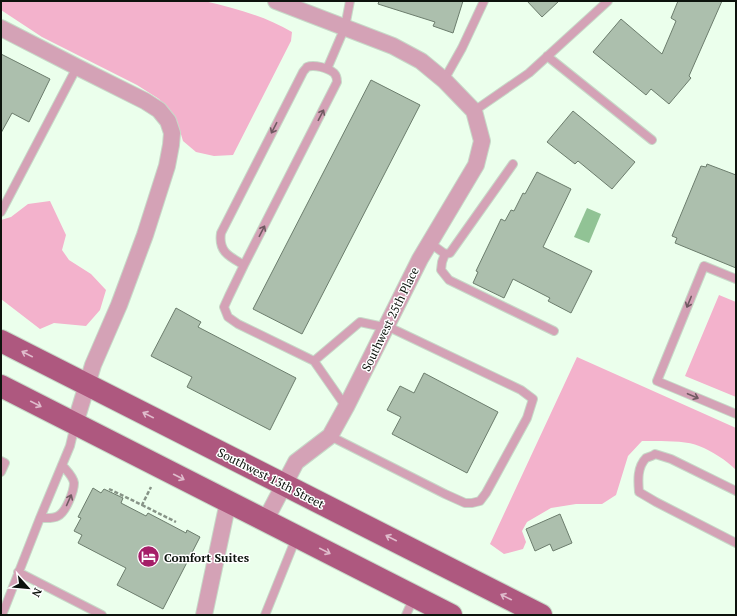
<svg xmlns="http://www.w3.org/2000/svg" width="737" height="616" font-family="'PT Serif',serif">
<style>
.green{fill:#f3b2cc}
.water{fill:#91c395}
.building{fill:#acbfad;stroke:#6c7d6d}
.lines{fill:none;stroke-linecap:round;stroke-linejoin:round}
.service-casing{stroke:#c7d9c8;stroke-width:10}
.minor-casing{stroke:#c7d9c8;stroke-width:18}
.primary-casing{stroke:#c7d9c8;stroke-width:24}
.path{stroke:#879487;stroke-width:2.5;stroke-dasharray:4 2;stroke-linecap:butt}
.service{stroke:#d4a2b6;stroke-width:8}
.minor{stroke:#d4a2b6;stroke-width:16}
.primary{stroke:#ae587f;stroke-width:22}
.oneway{stroke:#705a62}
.oneway2{stroke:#dfbccc}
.labels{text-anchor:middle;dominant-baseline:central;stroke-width:3;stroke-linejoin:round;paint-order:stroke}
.street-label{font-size:12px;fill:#0d130d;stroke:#fff}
.poi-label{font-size:12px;font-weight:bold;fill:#0d130d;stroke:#fff;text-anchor:start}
</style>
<rect width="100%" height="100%" fill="#ebffec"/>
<path class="green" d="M 1,1 L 204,1 C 234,8 265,16 292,32 L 291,41 L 233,155 L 214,156 L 196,152 L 183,141 L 177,121 L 159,99 L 137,85 L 42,37 L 1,10 Z
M 50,201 L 66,235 L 62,250 L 69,260 L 91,274 L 106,290 L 100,310 L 86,326 L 54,323 L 40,329 L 1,299 L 1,220 L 11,217 L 28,204 Z
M 719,295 L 736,302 L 736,397 L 685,376 Z
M 577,357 L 736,428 L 736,470 C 726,460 712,451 699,446 C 686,440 657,441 642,441 L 628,456 L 616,495 L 602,504 L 576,504 L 551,508 L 527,522 L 522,531 L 526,542 L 523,549 L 504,554 L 490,544 Z"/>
<path class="water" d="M 587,208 L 601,214 L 589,243 L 574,237 Z"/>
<path class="building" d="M 379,1 L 463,1 L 453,33 L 433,26 L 435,22 L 378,4 Z
M 527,1 L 559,1 L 542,17 Z
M 678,1 L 722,1 L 689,76 L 691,78 L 669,104 L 651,89 L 646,95 L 593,52 L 621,19 L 662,54 L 676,21 L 671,18 Z
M 1,54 L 50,79 L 29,122 L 12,113 L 1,133 Z
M 371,80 L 420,105 L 302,334 L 253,309 Z
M 573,111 L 635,162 L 612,189 L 578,161 L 575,164 L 547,142 Z
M 707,164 L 736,175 L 736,268 L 675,243 L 677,238 L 672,236 L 701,166 L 706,167 Z
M 537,172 L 571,189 L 543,247 L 592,271 L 571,313 L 548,301 L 550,298 L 513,279 L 504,298 L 473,283 L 478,272 L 476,271 L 501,219 L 505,221 L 511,210 L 514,211 L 523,193 L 525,194 Z
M 176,308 L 201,322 L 198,327 L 296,378 L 270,430 L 187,387 L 192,377 L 151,356 Z
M 424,373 L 498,412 L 467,473 L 392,434 L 401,417 L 387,410 L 400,386 L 414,393 Z
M 93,488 L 101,493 L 104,489 L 123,498 L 121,503 L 146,516 L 148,513 L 186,533 L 187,530 L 200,537 L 163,609 L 117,585 L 126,568 L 78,543 L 82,535 L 74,531 L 81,518 L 78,517 Z
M 560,514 L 572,543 L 553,551 L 550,544 L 535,551 L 526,529 Z"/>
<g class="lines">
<defs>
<path id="service" d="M 547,56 L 652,140
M 327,69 L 345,27 L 350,1
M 444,80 L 462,48 L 484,1
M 474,111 L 529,73 L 608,1
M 1,212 L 77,67
M 430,243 L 445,254 L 450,253 L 513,164
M 445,254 L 442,262 L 441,270 L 449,280 L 554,331
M 244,265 C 230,257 218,252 221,233 L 303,72 C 303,71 307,68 307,67 C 314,64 328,68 334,73 C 336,75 337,79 337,82 L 244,265 L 229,296 L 224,307 L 228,317 L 238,324 L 314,361 L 360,322 L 393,329 L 521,390 L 533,399 L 527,418 L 486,493 L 480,501 L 472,503 L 465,503 L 445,494 L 330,436
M 736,279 L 704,266 L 657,381 L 736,414
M 314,361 L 346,407
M 1,461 L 5,463 L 1,472
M 736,491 L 671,459 L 655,454 C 653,456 648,457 646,458 C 637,467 638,481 639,492 L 656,502 L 736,543
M 40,518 C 45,518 53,519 58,516 C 66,512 74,491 74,483 C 73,476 66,470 62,465
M 18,572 L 102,615
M 2,615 L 40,518 L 70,446 L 75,425
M 265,615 L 296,538
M 406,615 L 414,597"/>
<path id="minor" d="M 1,28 L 77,67 L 145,101 L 159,110 L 168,121 L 172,133 L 171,145 L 167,166 L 145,235 L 119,305 L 93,365 L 75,424
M 265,521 L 296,462 L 330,436 L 346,407 L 420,259 L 476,165 L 482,141 L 474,111 L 444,80 L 421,61 L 393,46 L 276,1
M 204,615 L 228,502"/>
<path id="primary" d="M 1,341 L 541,615
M 1,386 L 451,615"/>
</defs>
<use href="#service" class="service-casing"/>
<use href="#minor" class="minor-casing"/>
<use href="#primary" class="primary-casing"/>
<path class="path" d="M 109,489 L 142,505 L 151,487
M 142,505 L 176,522"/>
<use href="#service" class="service"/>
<use href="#minor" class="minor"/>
<use href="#primary" class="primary"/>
</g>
<defs><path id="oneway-shaft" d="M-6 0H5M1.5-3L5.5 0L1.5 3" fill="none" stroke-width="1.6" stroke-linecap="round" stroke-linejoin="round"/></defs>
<g class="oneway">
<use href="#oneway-shaft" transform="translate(321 115) rotate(-63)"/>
<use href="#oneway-shaft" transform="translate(274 128) rotate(117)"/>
<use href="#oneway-shaft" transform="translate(262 231) rotate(-63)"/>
<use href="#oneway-shaft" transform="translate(689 302) rotate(112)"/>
<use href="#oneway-shaft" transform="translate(693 396) rotate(23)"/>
<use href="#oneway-shaft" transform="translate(69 500) rotate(-66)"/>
</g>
<g class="oneway2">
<use href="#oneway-shaft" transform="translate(27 354) rotate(-153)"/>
<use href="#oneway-shaft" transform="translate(36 404) rotate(27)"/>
<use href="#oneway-shaft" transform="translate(148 415) rotate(-153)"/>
<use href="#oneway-shaft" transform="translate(179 477) rotate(27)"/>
<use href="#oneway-shaft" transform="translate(391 538) rotate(-153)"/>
<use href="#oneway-shaft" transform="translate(325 551) rotate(27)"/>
<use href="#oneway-shaft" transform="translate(506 597) rotate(-153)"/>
</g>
<defs>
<symbol id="hotel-disc" viewBox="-11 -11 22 22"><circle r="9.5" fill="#a51e68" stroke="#fff"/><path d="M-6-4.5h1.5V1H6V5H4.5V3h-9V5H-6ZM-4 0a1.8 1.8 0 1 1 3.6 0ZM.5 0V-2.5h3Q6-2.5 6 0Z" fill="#fff"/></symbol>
</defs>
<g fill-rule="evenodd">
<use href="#hotel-disc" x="136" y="544" width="25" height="25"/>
</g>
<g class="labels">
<g class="street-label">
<text transform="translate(390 319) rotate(-64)">Southwest 25th Place</text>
<text transform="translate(271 478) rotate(27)">Southwest 13th Street</text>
</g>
<g class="poi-label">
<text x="164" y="557">Comfort Suites</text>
</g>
</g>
<rect width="737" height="616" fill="none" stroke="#0d130d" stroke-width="4"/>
<g transform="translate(28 588) rotate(117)" stroke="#ffffff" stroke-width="3" paint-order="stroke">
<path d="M0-3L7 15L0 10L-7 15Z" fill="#0d130d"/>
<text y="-6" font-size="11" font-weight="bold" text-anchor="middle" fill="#0d130d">N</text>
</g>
</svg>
